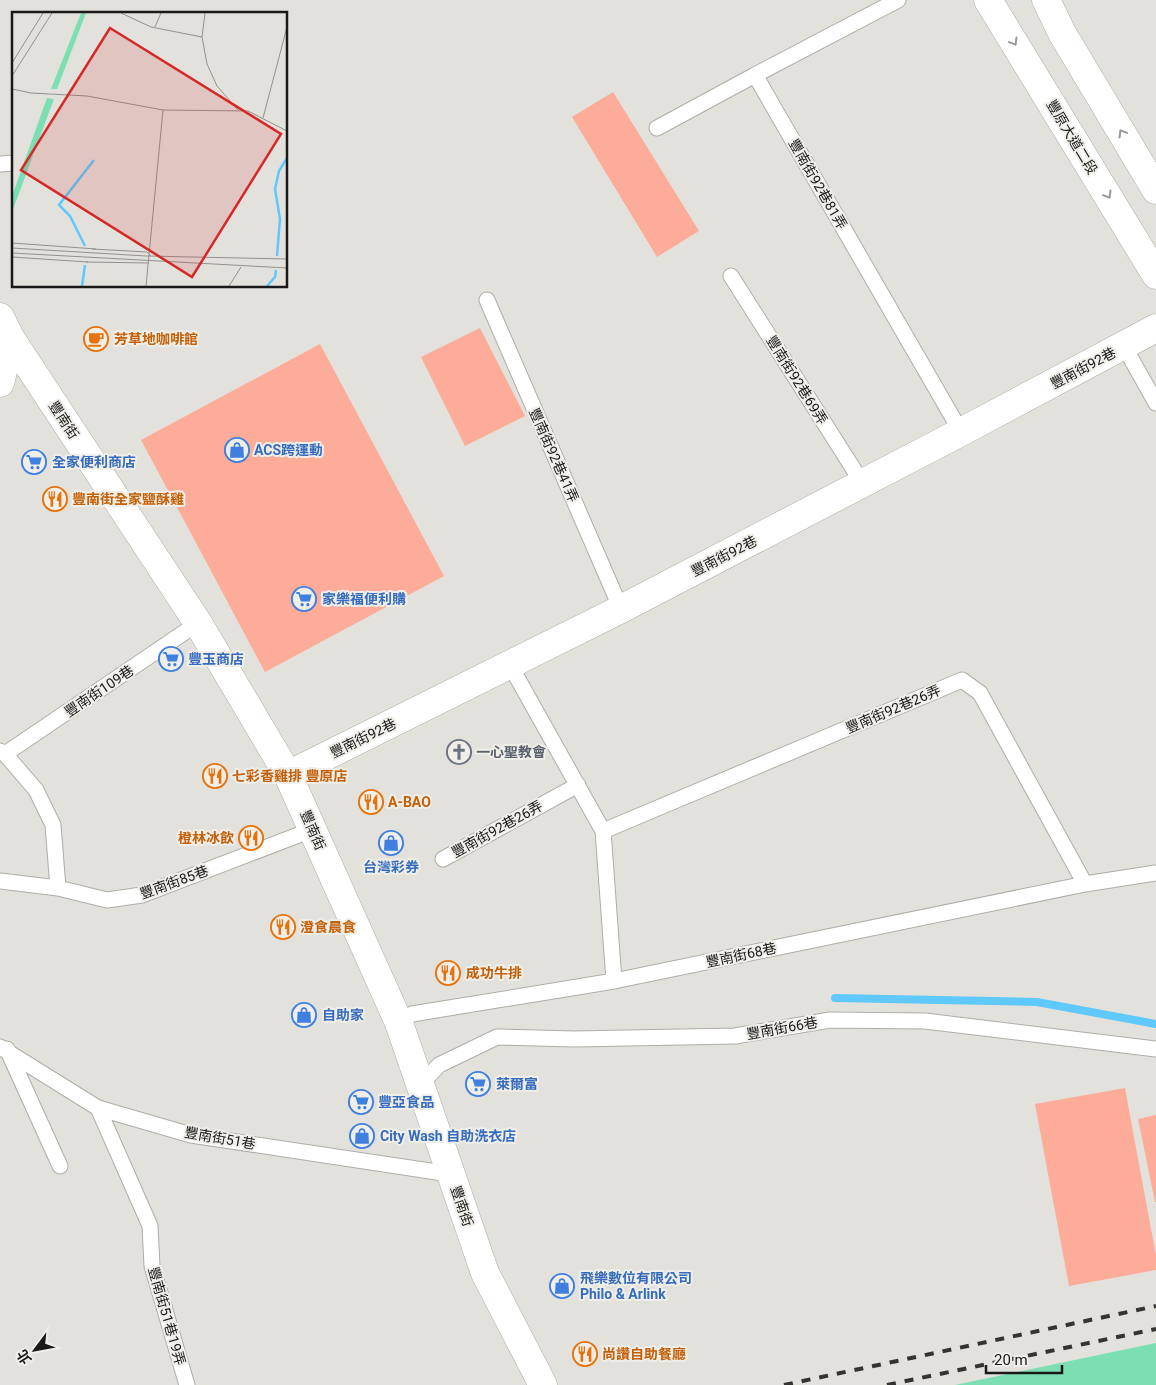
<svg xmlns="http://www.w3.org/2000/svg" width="1156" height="1385" font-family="Roboto,'Noto Sans TC',sans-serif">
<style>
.green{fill:#7cdfb3}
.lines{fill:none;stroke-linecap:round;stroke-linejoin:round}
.stream{stroke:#5fc8fd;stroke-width:8}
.building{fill:#fcac98}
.service-casing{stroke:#aeada8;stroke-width:17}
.minor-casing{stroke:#aeada8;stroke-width:29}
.tertiary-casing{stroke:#aeada8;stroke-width:29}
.service{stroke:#fff;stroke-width:15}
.minor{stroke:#fff;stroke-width:28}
.tertiary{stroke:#fff;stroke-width:28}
.rail{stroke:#343331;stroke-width:4;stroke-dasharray:9 9;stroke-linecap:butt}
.oneway{stroke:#989897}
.labels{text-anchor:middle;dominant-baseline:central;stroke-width:4;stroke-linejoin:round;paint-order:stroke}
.street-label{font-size:14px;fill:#1a1918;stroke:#efeee9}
.food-label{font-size:14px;font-weight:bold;fill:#c56008;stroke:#efeee9;text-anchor:start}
.shop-label{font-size:14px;font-weight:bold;fill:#366cbe;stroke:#efeee9;text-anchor:start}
.worship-label{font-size:14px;font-weight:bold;fill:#5b616d;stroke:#efeee9;text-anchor:start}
.inset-river{fill:none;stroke:#5fc8fd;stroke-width:2.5}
.inset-road{fill:none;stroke:#92918d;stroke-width:1}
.view{fill:#d62828;fill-opacity:0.15;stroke:#d62828;stroke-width:2.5}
.inset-edge{fill:none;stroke:#1a1918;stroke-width:2.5}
</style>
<rect width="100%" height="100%" fill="#e2e1db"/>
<path class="green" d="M 1156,1343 L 1156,1385 L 955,1385 Z"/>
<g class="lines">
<path class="stream" d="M 835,998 L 1037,1002 L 1156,1024"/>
</g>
<path class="building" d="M 613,92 L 699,231 L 657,257 L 572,117 Z
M 480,328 L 525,416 L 465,446 L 421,357 Z
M 320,344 L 444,576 L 265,672 L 141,440 Z
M 1125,1088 L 1156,1256 L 1156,1270 L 1069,1286 L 1035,1104 Z
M 1156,1115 L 1156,1202 L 1155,1202 L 1138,1119 Z"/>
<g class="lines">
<defs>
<path id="service" d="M 898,0 L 755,75 L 961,432
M 657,128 L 755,75
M 0,164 L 14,163
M 731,276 L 863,484
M 487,300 L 621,609
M 1124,346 L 1156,403
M 510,665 L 603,831 L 614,981
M 0,751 L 5,754 L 198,623
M 5,754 L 36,790 L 53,825 L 58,888
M 603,831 L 962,680 L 980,693 L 1085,884
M 443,859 L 578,785
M 0,881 L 58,888 L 107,900 L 142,895 L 314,829
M 399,1023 L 412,1014 L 614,981 L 1085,884 L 1156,873
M 0,1047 L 98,1108 L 191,1135 L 450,1174
M 7,1049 L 60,1166
M 421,1084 L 439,1065 L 497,1037 L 574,1039 L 735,1036 L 830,1020 L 925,1021 L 1156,1049
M 98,1108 L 150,1226 L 152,1266 L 187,1385"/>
<path id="minor" d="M 0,317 L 11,339 L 198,623 L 288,775 L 399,1023 L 485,1273 L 543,1385
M 0,383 L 11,339
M 288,775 L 621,609 L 961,432 L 1156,328"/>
<path id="tertiary" d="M 988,0 L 1156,275
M 1046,0 L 1062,33 L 1156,190"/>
</defs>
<use href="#service" class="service-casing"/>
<use href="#minor" class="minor-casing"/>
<use href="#tertiary" class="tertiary-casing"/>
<use href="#service" class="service"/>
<use href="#minor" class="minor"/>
<use href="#tertiary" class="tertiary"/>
<path class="rail" d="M 784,1385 L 1156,1306
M 887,1385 L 1156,1329"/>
</g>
<defs><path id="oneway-chevron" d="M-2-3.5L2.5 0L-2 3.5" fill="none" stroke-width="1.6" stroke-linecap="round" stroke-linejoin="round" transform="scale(1.25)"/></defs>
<g class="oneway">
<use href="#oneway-chevron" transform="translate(1014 42) rotate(59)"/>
<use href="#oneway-chevron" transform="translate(1122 133) rotate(-121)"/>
<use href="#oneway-chevron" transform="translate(1108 195) rotate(59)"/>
</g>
<defs>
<symbol id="cafe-ring" viewBox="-11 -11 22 22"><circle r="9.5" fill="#efeee9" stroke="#e8710a" stroke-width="1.5"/><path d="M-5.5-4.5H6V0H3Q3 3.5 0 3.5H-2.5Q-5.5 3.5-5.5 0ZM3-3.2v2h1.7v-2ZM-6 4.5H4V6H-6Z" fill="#e8710a"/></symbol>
<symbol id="shop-ring" viewBox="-11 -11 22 22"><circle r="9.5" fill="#efeee9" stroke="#3f7fe0" stroke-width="1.5"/><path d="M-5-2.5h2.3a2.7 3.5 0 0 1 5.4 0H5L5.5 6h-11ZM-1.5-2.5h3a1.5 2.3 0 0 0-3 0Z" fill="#3f7fe0"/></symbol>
<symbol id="supermarket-ring" viewBox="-11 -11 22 22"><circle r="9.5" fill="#efeee9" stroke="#3f7fe0" stroke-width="1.5"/><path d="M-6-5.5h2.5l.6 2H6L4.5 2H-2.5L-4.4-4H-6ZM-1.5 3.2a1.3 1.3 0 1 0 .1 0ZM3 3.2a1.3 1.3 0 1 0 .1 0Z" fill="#3f7fe0"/></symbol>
<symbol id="restaurant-ring" viewBox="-11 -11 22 22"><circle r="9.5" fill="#efeee9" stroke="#e8710a" stroke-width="1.5"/><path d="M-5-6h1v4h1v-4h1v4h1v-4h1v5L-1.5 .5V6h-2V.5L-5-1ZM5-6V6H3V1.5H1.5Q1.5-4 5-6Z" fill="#e8710a"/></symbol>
<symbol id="church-ring" viewBox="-11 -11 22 22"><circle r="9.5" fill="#efeee9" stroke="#6b7280" stroke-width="1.5"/><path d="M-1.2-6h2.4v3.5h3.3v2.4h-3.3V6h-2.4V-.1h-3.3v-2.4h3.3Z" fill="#6b7280"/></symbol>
</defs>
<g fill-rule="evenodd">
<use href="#cafe-ring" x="82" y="325" width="28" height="28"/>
<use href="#shop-ring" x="223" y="436" width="28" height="28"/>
<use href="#supermarket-ring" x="20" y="448" width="28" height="28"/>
<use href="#restaurant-ring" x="41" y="485" width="28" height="28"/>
<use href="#supermarket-ring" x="290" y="585" width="28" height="28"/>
<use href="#supermarket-ring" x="157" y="645" width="28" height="28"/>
<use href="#church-ring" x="445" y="738" width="28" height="28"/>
<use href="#restaurant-ring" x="201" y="762" width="28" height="28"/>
<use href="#restaurant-ring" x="357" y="788" width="28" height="28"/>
<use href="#restaurant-ring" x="237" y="824" width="28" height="28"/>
<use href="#shop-ring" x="377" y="829" width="28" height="28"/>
<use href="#restaurant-ring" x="269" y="913" width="28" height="28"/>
<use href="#restaurant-ring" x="434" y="959" width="28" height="28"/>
<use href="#shop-ring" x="290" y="1001" width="28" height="28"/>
<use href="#supermarket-ring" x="464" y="1070" width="28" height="28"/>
<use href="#supermarket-ring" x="347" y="1088" width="28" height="28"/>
<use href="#shop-ring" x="348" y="1122" width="28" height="28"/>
<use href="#shop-ring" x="548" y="1272" width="28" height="28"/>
<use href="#restaurant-ring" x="571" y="1340" width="28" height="28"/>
</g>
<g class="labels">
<g class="street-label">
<text transform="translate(1072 137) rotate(59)">豐原大道二段</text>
<text transform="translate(818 184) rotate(60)">豐南街92巷81弄</text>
<text transform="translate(1083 368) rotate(-28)">豐南街92巷</text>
<text transform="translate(797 380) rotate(58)">豐南街92巷69弄</text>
<text transform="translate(64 420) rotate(57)">豐南街</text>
<text transform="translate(554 455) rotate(66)">豐南街92巷41弄</text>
<text transform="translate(724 556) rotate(-27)">豐南街92巷</text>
<text transform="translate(99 691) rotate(-34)">豐南街109巷</text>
<text transform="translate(893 709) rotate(-23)">豐南街92巷26弄</text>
<text transform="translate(363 738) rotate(-26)">豐南街92巷</text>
<text transform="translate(497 829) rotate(-29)">豐南街92巷26弄</text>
<text transform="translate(313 830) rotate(66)">豐南街</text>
<text transform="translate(174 882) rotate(-20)">豐南街85巷</text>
<text transform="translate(741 955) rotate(-12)">豐南街68巷</text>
<text transform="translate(782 1028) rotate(-10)">豐南街66巷</text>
<text transform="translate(220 1138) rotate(10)">豐南街51巷</text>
<text transform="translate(462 1206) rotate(71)">豐南街</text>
<text transform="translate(167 1316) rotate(74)">豐南街51巷19弄</text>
</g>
<g class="food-label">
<text x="114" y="339">芳草地咖啡館</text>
<text x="72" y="499">豐南街全家鹽酥雞</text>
<text x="232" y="776">七彩香雞排 豐原店</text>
<text x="388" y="802">A-BAO</text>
<text x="234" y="838" text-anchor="end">橙林冰飲</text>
<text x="300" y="927">澄食晨食</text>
<text x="466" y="973">成功牛排</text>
<text x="602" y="1354">尚讚自助餐廳</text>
</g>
<g class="shop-label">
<text x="254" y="450">ACS跨運動</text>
<text x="52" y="462">全家便利商店</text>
<text x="322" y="599">家樂福便利購</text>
<text x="188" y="659">豐玉商店</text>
<text x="391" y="867" text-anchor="middle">台灣彩券</text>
<text x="322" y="1015">自助家</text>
<text x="496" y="1084">萊爾富</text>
<text x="378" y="1102">豐亞食品</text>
<text x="380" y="1136">City Wash 自助洗衣店</text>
<text x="580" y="1278">飛樂數位有限公司<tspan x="580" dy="16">Philo &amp; Arlink</tspan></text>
</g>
<g class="worship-label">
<text x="476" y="752">一心聖教會</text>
</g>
</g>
<g transform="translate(12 12)">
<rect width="275" height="275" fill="#e2e1db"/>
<path d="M 69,1 L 74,1 L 45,77 L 39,77 ZM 35,86 L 42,87 L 0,200 L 0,184 Z" fill="#7cdfb3"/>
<path class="inset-river" d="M 73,234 L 58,204 L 47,193 L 82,148M 265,244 L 268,207 L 263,177 L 267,159 L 275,146M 70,274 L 73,253M 255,274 L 263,265 L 264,258"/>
<path class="inset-road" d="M 109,1 L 139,15 L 190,25M 193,1 L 190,25 L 195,52 L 205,74 L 226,98M 143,15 L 149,1M 0,51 L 31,1M 0,64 L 40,1M 0,77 L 19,81 L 75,84 L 151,98 L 236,99 L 275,119M 251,106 L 275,15M 0,231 L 84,237M 0,236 L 134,244 L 275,247M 80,237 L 135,240 L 139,244M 0,241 L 275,256M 0,245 L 76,250M 74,250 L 137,251M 134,274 L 151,98M 217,274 L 229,255"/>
<path class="view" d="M 98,16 L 269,122 L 180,265 L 9,158 Z"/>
<rect width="275" height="275" class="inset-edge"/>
</g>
<g transform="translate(35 1350) rotate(238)" stroke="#efeee9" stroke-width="4" paint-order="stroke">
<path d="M0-4L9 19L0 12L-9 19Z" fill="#1a1918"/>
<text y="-8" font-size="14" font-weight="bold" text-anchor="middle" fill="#1a1918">北</text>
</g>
<path d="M986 1365v8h76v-8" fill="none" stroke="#1a1918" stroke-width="2.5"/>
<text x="994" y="1365" font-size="15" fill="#1a1918" stroke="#efeee9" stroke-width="4" paint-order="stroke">20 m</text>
</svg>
